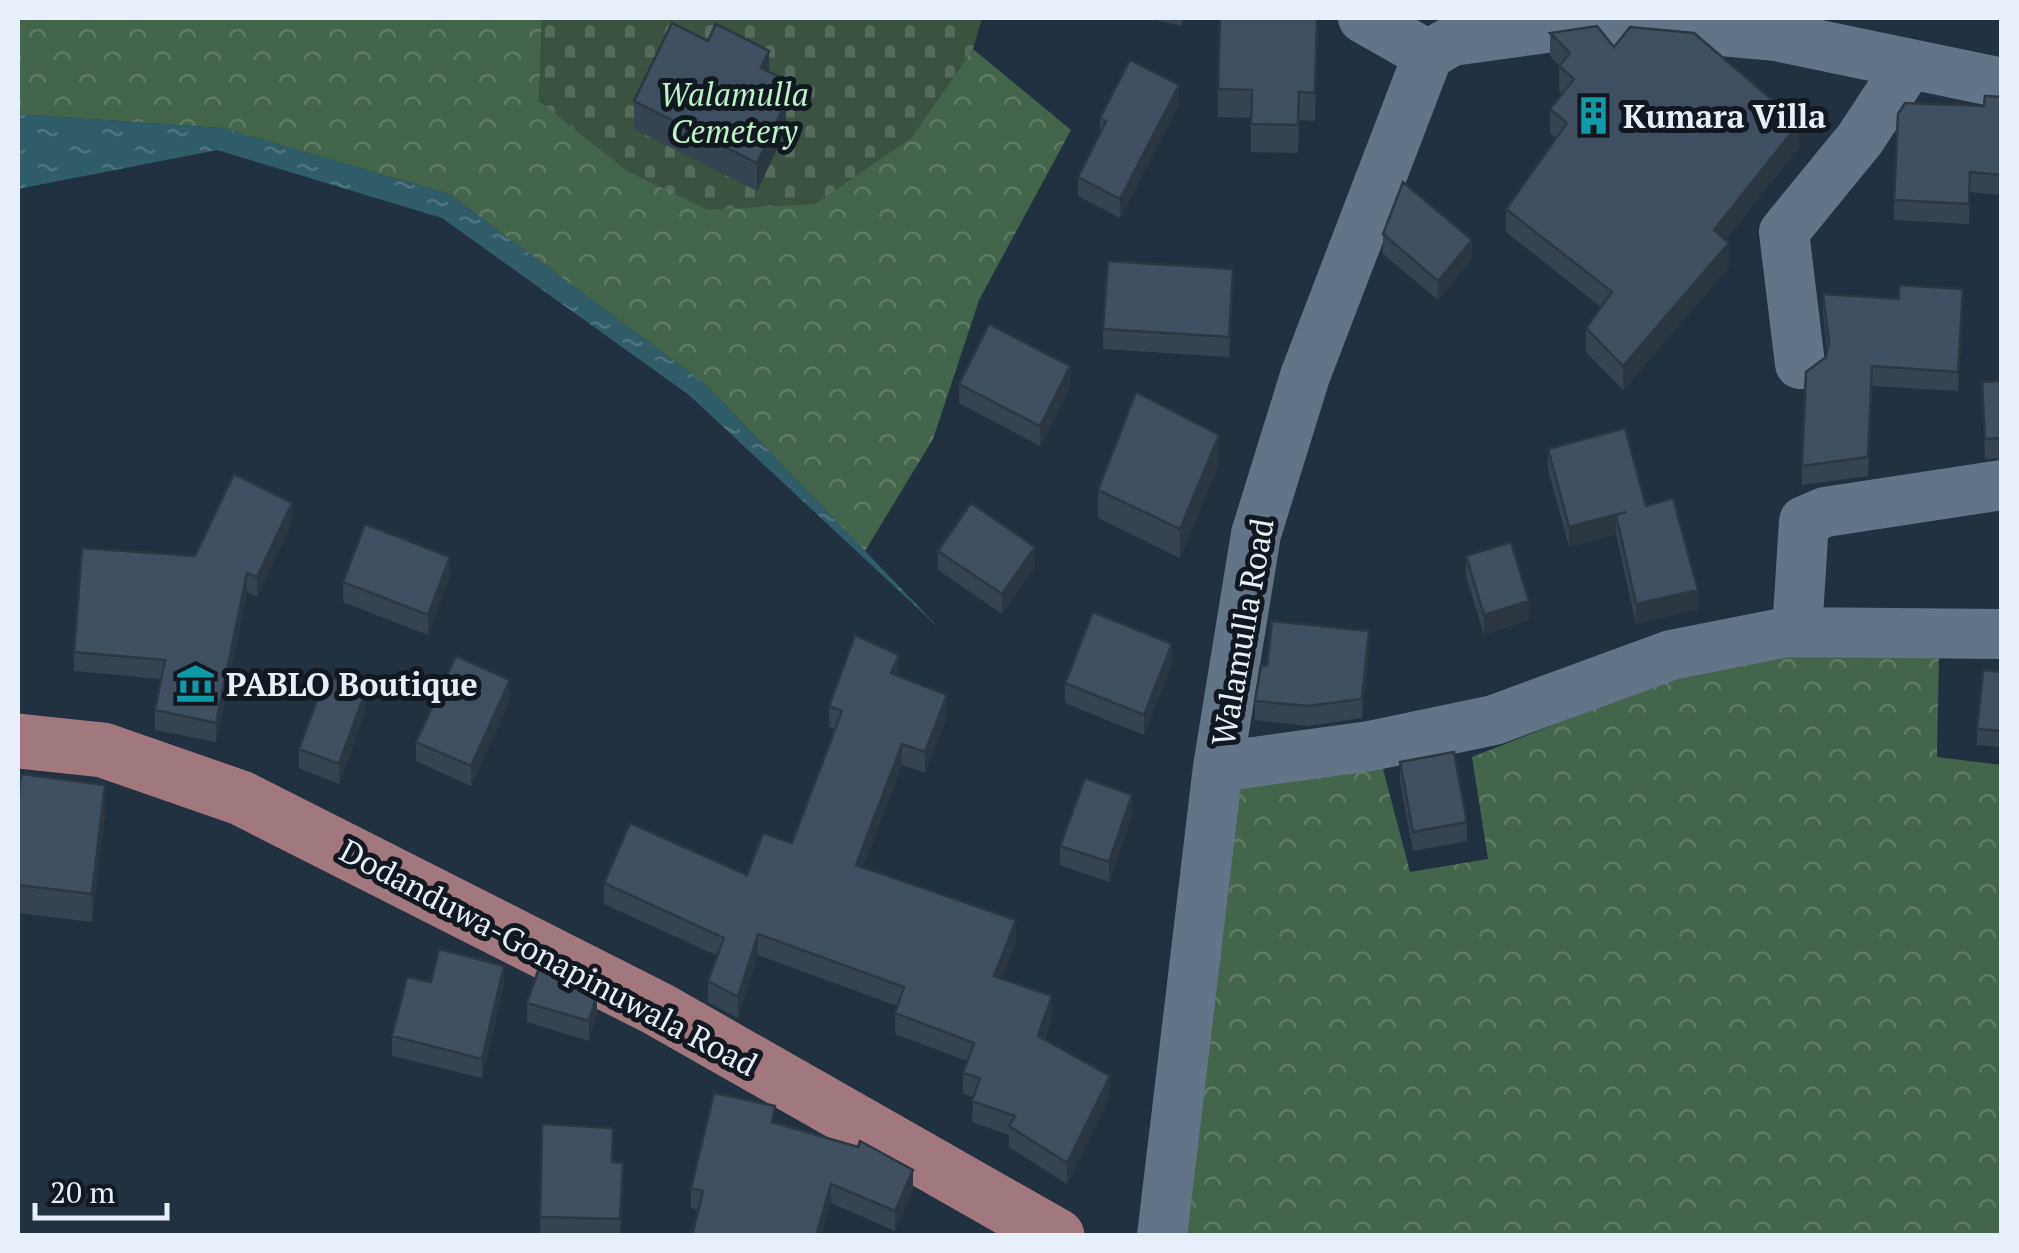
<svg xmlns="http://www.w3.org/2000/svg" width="2019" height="1253" font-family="'PT Serif',serif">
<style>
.forest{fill:url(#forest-crowns)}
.cemetery{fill:url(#cemetery-stones)}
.water{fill:url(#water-ripples)}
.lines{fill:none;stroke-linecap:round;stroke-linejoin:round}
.street{stroke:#637486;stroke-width:50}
.primary{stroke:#a0787e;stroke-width:55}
.wall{fill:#364452}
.shaded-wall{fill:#2c3742}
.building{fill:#3f4f5f;stroke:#2c3742;stroke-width:2.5}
.labels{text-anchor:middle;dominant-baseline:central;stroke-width:10;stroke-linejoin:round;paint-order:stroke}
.park-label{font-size:32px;font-style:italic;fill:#bbf2c6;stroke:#12181f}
.poi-label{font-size:32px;font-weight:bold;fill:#e7f0fa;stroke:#12181f;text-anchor:start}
.street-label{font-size:32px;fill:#e7f0fa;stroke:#12181f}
</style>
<defs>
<pattern id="forest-crowns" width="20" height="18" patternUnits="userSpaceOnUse" patternTransform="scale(2.5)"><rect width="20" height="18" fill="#45644c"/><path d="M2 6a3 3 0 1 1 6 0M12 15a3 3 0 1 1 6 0" fill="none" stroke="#607a67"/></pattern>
<pattern id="cemetery-stones" width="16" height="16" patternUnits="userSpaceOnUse" patternTransform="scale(2.5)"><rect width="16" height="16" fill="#3a523f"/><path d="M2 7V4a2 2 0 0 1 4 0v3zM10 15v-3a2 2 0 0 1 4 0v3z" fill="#566b5c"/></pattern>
<pattern id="water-ripples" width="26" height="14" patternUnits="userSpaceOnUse" patternTransform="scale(2.5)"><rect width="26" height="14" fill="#2f5d68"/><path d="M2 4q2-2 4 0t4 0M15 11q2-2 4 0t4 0" fill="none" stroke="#4d757e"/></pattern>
</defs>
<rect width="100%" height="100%" fill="#223140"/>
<path class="forest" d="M 18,18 L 542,18 L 539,102 L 910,139 L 973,49 L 1071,130 L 979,300 L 933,439 L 865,551 L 704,383 L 449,194 L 222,128 L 18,114 Z
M 1800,649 L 1939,653 L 1937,757 L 2001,765 L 2001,1235 L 1175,1236 L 1227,787 L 1382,765 L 1410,872 L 1488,859 L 1472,757 L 1672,678 Z"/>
<path class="cemetery" d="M 542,18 L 982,18 L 973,49 L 910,139 L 815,204 L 708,210 L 627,171 L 539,101 Z"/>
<path class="water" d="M 18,114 L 222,128 L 449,194 L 704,383 L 940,629 L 689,395 L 442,218 L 217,150 L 18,189 Z"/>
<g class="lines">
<path class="street" d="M 1363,18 L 1428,55 L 1452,41 L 1605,20 L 1776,36 L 2002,83
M 1800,364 L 1784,232 L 1860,139 L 1908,66
M 1797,632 L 1804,521 L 1825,512 L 2002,485
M 1218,767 L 1370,746 L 1494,720 L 1671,655 L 1787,632 L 2002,634
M 1162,1236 L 1218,767 L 1256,534 L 1305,376 L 1428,55"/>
<path class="primary" d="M 18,741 L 103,750 L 241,798 L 658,1009 L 1057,1236"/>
</g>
<path class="wall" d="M 1148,18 L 1184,18 L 1181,26 Z
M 1318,18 L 1315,121 L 1299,120 L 1298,153 L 1251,152 L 1251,118 L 1218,117 L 1218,89 Z
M 1550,33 L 1614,47 L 1799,147 L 1725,240 L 1729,267 L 1623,390 L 1586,352 L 1586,328 L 1601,307 L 1506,232 L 1506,209 L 1556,138 L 1550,133 L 1550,109 L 1562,93 L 1559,90 L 1559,66 L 1550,56 Z
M 769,72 L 786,130 L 757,191 L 634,129 L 634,101 Z
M 2002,97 L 2002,195 L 1970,192 L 1969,224 L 1894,220 L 1894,200 L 1984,106 Z
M 1179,105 L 1120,218 L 1078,196 L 1078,177 L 1100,134 L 1100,118 Z
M 1383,234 L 1472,259 L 1438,300 L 1383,254 Z
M 1233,288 L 1229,357 L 1103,349 L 1103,329 Z
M 1823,294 L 1963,308 L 1958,391 L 1872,386 L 1868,476 L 1802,485 L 1802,466 L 1827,350 L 1823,313 Z
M 2002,381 L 2002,458 L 1985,459 L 1982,382 Z
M 959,384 L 1070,386 L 1040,446 L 959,403 Z
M 1548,449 L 1646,506 L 1698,609 L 1636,624 L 1616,534 L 1569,547 L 1548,469 Z
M 1219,463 L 1180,558 L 1098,518 L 1098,490 Z
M 292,522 L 257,597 L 247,592 L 216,742 L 155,730 L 155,710 L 161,679 L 74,671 L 74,652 Z
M 938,551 L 1035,566 L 1002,614 L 938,570 Z
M 1466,556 L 1529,620 L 1484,635 L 1466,576 Z
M 450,577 L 428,635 L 343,602 L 343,582 Z
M 1369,650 L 1362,718 L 1308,726 L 1255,720 L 1255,701 L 1267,666 Z
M 1172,664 L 1144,735 L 1065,703 L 1065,683 Z
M 2002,672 L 2002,747 L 1977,745 L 1977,729 Z
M 899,676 L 947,716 L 925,773 L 902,765 L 863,867 L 1016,941 L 1001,979 L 1052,1018 L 1045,1039 L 1110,1097 L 1067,1184 L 1009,1147 L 1009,1135 L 972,1122 L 973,1097 L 963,1094 L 963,1073 L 967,1061 L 895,1034 L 895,1013 L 897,1006 L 758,955 L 738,1018 L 708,1002 L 708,981 L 718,956 L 604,904 L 604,883 L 747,875 L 792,843 L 835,729 L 829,727 L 829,706 Z
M 510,700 L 471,786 L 416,761 L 416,742 Z
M 366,710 L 339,784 L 299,768 L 299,749 Z
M 1400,762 L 1467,822 L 1467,841 L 1413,851 L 1400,782 Z
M 18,804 L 105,813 L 92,922 L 18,913 Z
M 1132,815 L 1109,882 L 1060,865 L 1060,846 Z
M 431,982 L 504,985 L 482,1078 L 392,1056 L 392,1036 Z
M 527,1003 L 597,1013 L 589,1041 L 527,1022 Z
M 775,1123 L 913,1190 L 895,1231 L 831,1203 L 698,1210 L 691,1208 L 691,1188 Z
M 542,1124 L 613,1162 L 623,1183 L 620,1236 L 540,1236 Z"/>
<path class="shaded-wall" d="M 769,51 L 769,79 L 761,68 Z
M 778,76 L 778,104 L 769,93 Z
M 1179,85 L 1179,105 L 1120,218 L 1120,199 Z
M 786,102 L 786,130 L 757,191 L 757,163 Z
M 1799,123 L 1799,147 L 1714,254 L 1714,230 Z
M 1472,240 L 1472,259 L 1438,300 L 1438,281 Z
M 1729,243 L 1729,267 L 1623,390 L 1623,366 Z
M 1963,289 L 1963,308 L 1958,391 L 1958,372 Z
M 1070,366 L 1070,386 L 1040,446 L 1040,426 Z
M 1219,435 L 1219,463 L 1180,558 L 1180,529 Z
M 292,503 L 292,522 L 257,597 L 257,577 Z
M 1626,512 L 1616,515 L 1616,534 L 1569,547 L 1569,527 Z
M 1035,547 L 1035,566 L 1002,614 L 1002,594 Z
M 450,557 L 450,577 L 428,635 L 428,615 Z
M 247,573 L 247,592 L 216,742 L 216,723 Z
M 1698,590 L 1698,609 L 1636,624 L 1636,604 Z
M 1529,601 L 1529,620 L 1484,635 L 1484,615 Z
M 1369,631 L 1369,650 L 1362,718 L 1362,699 Z
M 1172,644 L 1172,664 L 1144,735 L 1144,715 Z
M 899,655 L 899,676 L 891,673 Z
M 510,680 L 510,700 L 471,786 L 471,766 Z
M 366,690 L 366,710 L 339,784 L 339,764 Z
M 947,695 L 947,716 L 925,773 L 925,752 Z
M 902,744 L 902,765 L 856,886 L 856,865 Z
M 105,785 L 105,813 L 92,922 L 92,894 Z
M 1132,795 L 1132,815 L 1109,882 L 1109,862 Z
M 1016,920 L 1016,941 L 994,997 L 994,976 Z
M 758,934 L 758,955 L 738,1018 L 738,997 Z
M 504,966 L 504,985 L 482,1078 L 482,1059 Z
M 597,993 L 597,1013 L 589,1041 L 589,1021 Z
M 1052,996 L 1052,1018 L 1038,1057 L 1038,1036 Z
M 1110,1076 L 1110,1097 L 1067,1184 L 1067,1163 Z
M 913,1170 L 913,1190 L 895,1231 L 895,1211 Z
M 831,1184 L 831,1203 L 821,1236 L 816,1236 Z"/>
<path class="building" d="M 1220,18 L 1317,18 L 1315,93 L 1299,92 L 1298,125 L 1251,124 L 1252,90 L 1218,89 Z
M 672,23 L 708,41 L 716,24 L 769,51 L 761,68 L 778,76 L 769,93 L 786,102 L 757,163 L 634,101 Z
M 1597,26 L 1614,47 L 1630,27 L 1694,33 L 1799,123 L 1714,230 L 1729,243 L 1623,366 L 1586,328 L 1612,292 L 1506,209 L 1567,123 L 1550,109 L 1574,79 L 1559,66 L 1570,53 L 1550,33 Z
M 1130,60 L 1179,85 L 1120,199 L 1078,177 L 1106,121 L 1100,118 Z
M 1985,96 L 2002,97 L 2002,175 L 1970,172 L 1969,204 L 1894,200 L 1898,114 L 1905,103 L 1984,106 Z
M 1403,182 L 1472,240 L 1438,281 L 1383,234 Z
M 1108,261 L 1233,269 L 1229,337 L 1103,329 Z
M 1899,285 L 1963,289 L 1958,372 L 1872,366 L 1868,457 L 1802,466 L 1806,372 L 1826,357 L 1829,342 L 1823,294 L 1899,299 Z
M 989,324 L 1070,366 L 1040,426 L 959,384 Z
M 2002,381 L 2002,438 L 1985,439 L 1982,382 Z
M 1136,392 L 1219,435 L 1180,529 L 1098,490 Z
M 1625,428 L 1646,506 L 1673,498 L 1698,590 L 1636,604 L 1616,515 L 1626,512 L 1569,527 L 1548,449 Z
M 234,474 L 292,503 L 257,577 L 247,573 L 216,723 L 155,710 L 165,660 L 74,652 L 82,548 L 195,556 Z
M 971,503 L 1035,547 L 1002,594 L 938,551 Z
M 365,524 L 450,557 L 428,615 L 343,582 Z
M 1511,542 L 1529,601 L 1484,615 L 1466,556 Z
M 1093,612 L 1172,644 L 1144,715 L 1065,683 Z
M 1272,621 L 1369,631 L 1362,699 L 1308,706 L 1255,701 L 1261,665 L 1267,666 Z
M 855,635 L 899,655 L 891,673 L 947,695 L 925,752 L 902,744 L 856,865 L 1016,920 L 994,976 L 1052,996 L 1038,1036 L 1110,1076 L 1067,1163 L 1009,1126 L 1015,1116 L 972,1101 L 980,1078 L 963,1073 L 974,1043 L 895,1013 L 904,987 L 758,934 L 738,997 L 708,981 L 724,938 L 604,883 L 630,823 L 747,875 L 763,833 L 792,843 L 842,711 L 829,706 Z
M 456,656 L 510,680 L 471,766 L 416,742 Z
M 1983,670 L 2002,672 L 2002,731 L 1977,729 Z
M 326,676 L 366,690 L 339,764 L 299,749 Z
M 1454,752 L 1467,822 L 1413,832 L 1400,762 Z
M 21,774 L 105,785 L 92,894 L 18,885 L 18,804 Z
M 1085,778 L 1132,795 L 1109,862 L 1060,846 Z
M 439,949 L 504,966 L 482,1059 L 392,1036 L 407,977 L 431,982 Z
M 540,965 L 597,993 L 589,1021 L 527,1003 Z
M 714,1093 L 775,1106 L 772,1122 L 858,1147 L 860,1141 L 913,1170 L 895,1211 L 831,1184 L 816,1236 L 692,1236 L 703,1191 L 691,1188 Z
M 542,1124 L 613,1128 L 612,1162 L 623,1163 L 620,1219 L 540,1217 Z"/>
<defs>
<symbol id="building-bare" viewBox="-9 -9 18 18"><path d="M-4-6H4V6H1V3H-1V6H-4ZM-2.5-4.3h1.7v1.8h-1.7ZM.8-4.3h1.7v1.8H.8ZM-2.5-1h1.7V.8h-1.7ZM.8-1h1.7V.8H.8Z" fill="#0f9aa8" stroke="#12181f" stroke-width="2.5" paint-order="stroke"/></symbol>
<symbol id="museum-bare" viewBox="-9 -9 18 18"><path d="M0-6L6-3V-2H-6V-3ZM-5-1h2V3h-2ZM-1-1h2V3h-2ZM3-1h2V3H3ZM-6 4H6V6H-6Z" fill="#0f9aa8" stroke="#12181f" stroke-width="2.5" paint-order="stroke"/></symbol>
</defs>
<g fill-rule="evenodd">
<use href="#building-bare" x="1566" y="88" width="55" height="55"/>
<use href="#museum-bare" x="168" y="656" width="55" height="55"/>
</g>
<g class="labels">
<g class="park-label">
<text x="734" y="94">Walamulla<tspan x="734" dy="37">Cemetery</tspan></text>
</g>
<g class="poi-label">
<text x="1623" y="116">Kumara Villa</text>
<text x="226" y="684">PABLO Boutique</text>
</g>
<g class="street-label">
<text transform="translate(1242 632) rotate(-80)">Walamulla Road</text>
<text transform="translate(549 957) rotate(28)">Dodanduwa-Gonapinuwala Road</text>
</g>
</g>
<rect width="2019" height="1253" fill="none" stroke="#e7f0fa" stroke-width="40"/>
<path d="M35 1203v15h132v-15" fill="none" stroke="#e7f0fa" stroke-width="5"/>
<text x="50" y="1203" font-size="30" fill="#e7f0fa" stroke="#12181f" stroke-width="8" paint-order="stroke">20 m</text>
</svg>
